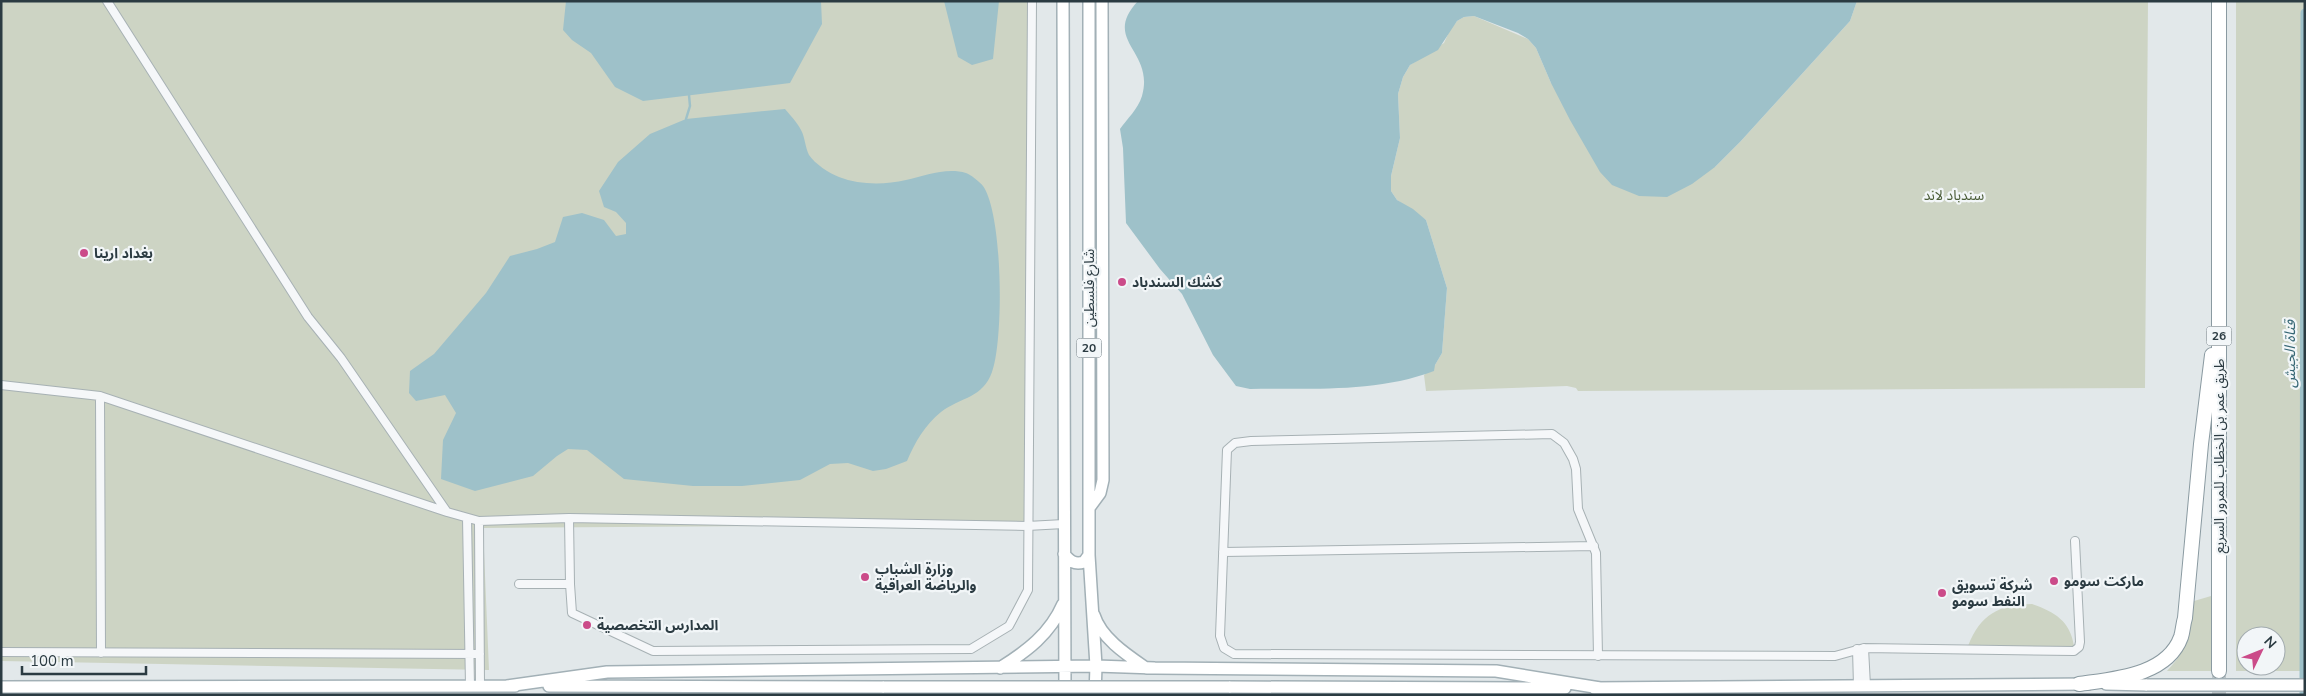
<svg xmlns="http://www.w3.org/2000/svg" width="2306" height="696" font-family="'Nunito Sans','Noto Sans Arabic',sans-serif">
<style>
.green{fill:#cdd4c4;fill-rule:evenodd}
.water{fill:#9ec1c9}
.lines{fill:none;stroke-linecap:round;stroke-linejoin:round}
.stream{stroke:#9ec1c9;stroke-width:2.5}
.canal{stroke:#9ec1c9;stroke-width:9}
.motorway-tunnel{stroke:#bdc5c8;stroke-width:14;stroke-dasharray:14 7;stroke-linecap:butt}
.minor-casing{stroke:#a7b1b4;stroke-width:10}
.primary-casing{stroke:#a2b0b6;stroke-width:14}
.motorway-casing{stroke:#8a9aa1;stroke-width:16}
.minor{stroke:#f5f7f9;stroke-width:8}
.primary{stroke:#fff;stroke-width:11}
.motorway{stroke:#fff;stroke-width:14}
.primary-bridge-casing{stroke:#a2b0b6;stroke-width:14;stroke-linecap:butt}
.primary-bridge{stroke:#fff;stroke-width:11}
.poi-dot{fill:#cb4b89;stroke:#f2f6f8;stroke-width:2}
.labels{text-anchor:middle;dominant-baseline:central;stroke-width:4.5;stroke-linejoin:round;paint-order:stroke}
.shield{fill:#f2f6f8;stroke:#677379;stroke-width:1}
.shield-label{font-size:12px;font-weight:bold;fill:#2b3b42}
.park-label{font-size:14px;fill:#4b5d38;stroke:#f2f6f8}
.poi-label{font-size:14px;font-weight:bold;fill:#2b3b42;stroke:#f2f6f8;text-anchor:start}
.street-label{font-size:14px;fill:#2b3b42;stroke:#f2f6f8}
.water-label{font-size:15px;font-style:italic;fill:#366775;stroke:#f2f6f8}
</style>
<rect width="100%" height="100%" fill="#e2e8ea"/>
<path class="green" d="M 1,1 L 1036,1 L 1025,524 L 483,528 L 489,670 L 1,661 Z
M 1857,1 L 2148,1 L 2145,388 L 1578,391 L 1576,388 L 1567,386 L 1426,391 L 1424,375 L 1435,365 L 1442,353 L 1447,288 L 1426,220 L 1397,200 L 1391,191 L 1391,176 L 1400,138 L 1398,94 L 1403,77 L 1410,65 L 1444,43 L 1450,30 L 1457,21 L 1464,17 L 1474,16 L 1528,39 L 1536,48 L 1551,83 L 1715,167 L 1740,142 L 1850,21 Z
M 2236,1 L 2305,1 L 2305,671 L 2236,671 ZM 2246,636 L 2276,636 L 2276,666 L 2246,666 Z
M 2211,596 L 2216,671 L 2167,671 C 2190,647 2190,632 2194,601 Z
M 2032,604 C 2055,612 2070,621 2074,646 L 1968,646 C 1981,614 1998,605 2032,604 Z"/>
<path class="water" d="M 566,1 L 821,1 L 822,24 L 790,83 L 643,101 L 615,87 L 591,53 L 572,40 L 563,30 Z
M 944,1 L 999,1 L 993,59 L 972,65 L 958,57 Z
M 1138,1 L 1857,1 L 1850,21 L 1740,142 L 1715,167 L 1692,184 L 1667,197 L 1639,196 L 1612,185 L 1600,172 L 1570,120 L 1551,83 L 1536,48 L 1528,39 L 1518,33 L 1474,16 L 1464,17 L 1457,21 L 1438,50 L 1410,65 L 1403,77 L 1398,94 L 1400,138 L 1391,176 L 1391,191 L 1397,200 L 1413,209 L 1426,220 L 1447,288 L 1442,353 L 1435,365 L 1434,371 C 1376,393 1311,388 1250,389 L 1236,386 L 1213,355 L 1182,294 L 1160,269 L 1126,223 L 1123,148 L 1120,129 C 1127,119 1138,109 1142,96 C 1155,50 1101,41 1138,1 Z
M 785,109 C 790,115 797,122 801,130 C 805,137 805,147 809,155 C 815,164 829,173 839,177 C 860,185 884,185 906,180 C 925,176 946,167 966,173 C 970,174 980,182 983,186 C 1003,214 1004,340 992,372 C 983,398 961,397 941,412 C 925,425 915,442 907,461 L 886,469 L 873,471 L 848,463 L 830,464 L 800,480 L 742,486 L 693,486 L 624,479 L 587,450 L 568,449 L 557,456 L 533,476 L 475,491 L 441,479 L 443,440 L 456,413 L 445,395 L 416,401 L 409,393 L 410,371 L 434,354 L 486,293 L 510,256 L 537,249 L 555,242 L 563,217 L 582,213 L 604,220 L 616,236 L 626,234 L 626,223 L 616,212 L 604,207 L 599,191 L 618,162 L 650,134 L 686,119 Z"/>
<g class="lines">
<path class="stream" d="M 686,119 L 690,106 L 689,95"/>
<path class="canal" d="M 2304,695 L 2305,13"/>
<path class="motorway-tunnel" d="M 2219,671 L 2219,695"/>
<defs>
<path id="minor" d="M 107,1 L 308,317 L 341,358 L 447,512 L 479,521 L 569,518 L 1027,526 L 1064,524
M 1,385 L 100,396 L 447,512
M 100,396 L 101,653
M 467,518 L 470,686
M 569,518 L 570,584
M 479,521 L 480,686
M 1223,552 L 1594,546
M 519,584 L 570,584 L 572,613 L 653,651 L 971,649 L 1009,626 L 1028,590 L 1032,1
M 1864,648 L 1866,686
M 1857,649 L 1858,686
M 1,652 L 480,654
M 1598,656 L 1596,553 L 1578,509 L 1576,469 L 1573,459 L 1564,443 L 1552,434 L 1251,441 L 1235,443 L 1227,450 L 1220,636 L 1224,648 L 1234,654 L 1835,656 L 1864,648 L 2074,651 L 2079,647 L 2080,642 L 2075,541"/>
<path id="primary" d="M 1063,1 L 1065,695
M 1089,1 L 1089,555 L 1096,666 L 1095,695
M 1089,508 L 1100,493 L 1103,480 L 1102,1
M 1064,554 C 1070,561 1074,565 1084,562 L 1089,555
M 1094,615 C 1101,638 1127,655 1146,668
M 1000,668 C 1027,651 1050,634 1063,604
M 2106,684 L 2147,685
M 507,686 L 607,672 L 1096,666 L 1155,668 L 1496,671 L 1600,688
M 549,686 L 884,687
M 1,687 L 515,686
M 1229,687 L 1565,688
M 1594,688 L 2088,684"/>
<path id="motorway" d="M 2219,1 L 2219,671
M 2079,684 C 2113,679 2167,676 2181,637 C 2183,631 2183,624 2185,618 L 2201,444 L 2212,355"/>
</defs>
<use href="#minor" class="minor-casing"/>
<use href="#primary" class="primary-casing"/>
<use href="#motorway" class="motorway-casing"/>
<use href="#minor" class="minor"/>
<use href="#primary" class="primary"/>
<use href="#motorway" class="motorway"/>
<defs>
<path id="primary-bridge" d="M 2147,685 L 2305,685
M 884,687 L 1229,687"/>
</defs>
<use href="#primary-bridge" class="primary-bridge-casing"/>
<use href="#primary-bridge" class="primary-bridge"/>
</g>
<g class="poi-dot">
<circle cx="84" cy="253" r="5"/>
<circle cx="1122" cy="282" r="5"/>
<circle cx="865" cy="577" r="5"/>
<circle cx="2054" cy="581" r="5"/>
<circle cx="1942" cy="593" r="5"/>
<circle cx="587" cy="625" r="5"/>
</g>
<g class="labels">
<g class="shield">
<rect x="2206.5" y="326.5" width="25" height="19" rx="4"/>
<rect x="1076.5" y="338.5" width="25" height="19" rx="4"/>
</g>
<g class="shield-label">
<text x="2219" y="336">26</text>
<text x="1089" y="348">20</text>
</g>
<g class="park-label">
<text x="1954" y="195">سندباد لاند</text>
</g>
<g class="poi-label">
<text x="94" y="253">بغداد ارينا</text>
<text x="1132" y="282">كشك السندباد</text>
<text x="875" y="569">وزارة الشباب<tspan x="875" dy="16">والرياضة العراقية</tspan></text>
<text x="2064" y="581">ماركت سومو</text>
<text x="1952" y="585">شركة تسويق<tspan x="1952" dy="16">النفط سومو</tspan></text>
<text x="597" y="625">المدارس التخصصية</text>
</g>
<g class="street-label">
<text transform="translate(1089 288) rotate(-90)">شارع فلسطين</text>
<text transform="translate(2219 456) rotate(-90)">طريق عمر بن الخطاب للمرور السريع</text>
</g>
<g class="water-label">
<text transform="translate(2290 354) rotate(-90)">قناة الجيش</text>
</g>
</g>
<rect width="2306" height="696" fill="none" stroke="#2b3b42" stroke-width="5"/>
<g transform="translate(2261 651) rotate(47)"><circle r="24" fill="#f2f6f8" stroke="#a2abaf"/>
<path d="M0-4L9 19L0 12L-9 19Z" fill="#cb4b89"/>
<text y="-8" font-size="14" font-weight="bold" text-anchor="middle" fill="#2b3b42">N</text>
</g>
<path d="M22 666v8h124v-8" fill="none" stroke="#2b3b42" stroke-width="2.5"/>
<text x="30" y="666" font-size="15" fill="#2b3b42" stroke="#f2f6f8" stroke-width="4" paint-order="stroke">100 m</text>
</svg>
